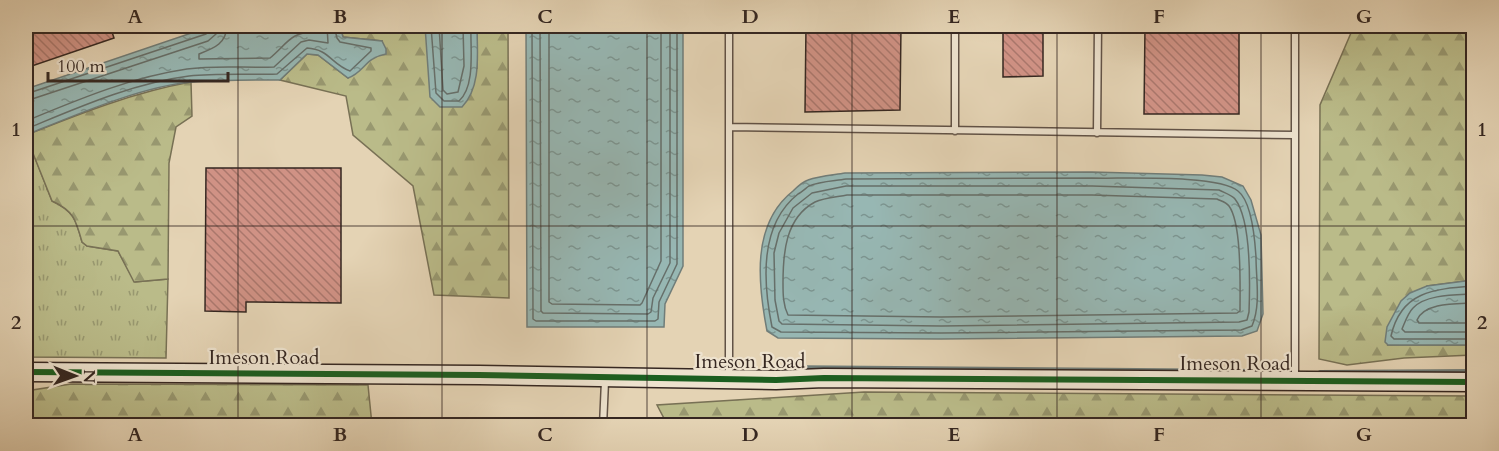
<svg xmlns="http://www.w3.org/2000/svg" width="1499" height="451" font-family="Cardo,serif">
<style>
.grass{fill:url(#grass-tufts);stroke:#787155;stroke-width:1.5}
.forest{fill:url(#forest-firs);stroke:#787155;stroke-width:1.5}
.water{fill:url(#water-ripples);stroke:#707d79;stroke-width:1.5}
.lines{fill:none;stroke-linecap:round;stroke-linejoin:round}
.shore{stroke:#666f6a;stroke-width:1.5}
.stream{stroke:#707d79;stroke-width:4}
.building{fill:url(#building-back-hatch);stroke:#352721;stroke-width:1.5}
.lane-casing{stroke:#615246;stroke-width:9}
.secondary-casing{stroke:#352721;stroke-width:21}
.lane{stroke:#ede2ce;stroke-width:6}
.secondary{stroke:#ede2ce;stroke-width:18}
.cycleway-casing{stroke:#ede2ce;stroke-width:10}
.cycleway{stroke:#1b5e20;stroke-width:6}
.grid{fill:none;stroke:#352721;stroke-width:1.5;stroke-opacity:0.55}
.labels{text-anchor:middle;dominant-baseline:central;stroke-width:4.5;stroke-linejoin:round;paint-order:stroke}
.street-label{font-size:20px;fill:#352721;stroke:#ede2ce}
.neatline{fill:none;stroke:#352721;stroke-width:2}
.grid-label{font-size:20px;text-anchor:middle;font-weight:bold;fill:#352721}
</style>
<defs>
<pattern id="grass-tufts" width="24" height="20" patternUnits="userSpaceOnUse" patternTransform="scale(1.5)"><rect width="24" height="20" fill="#babb89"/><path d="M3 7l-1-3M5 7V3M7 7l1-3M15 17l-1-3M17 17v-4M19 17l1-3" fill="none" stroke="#989870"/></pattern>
<pattern id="forest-firs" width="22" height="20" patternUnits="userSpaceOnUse" patternTransform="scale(1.5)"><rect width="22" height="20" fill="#babb89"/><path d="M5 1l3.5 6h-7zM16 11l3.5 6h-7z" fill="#989870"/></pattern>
<pattern id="water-ripples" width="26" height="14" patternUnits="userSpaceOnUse" patternTransform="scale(1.5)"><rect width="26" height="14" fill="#97b7b3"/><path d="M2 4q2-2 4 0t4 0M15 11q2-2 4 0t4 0" fill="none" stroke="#7c9591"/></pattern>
<pattern id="building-back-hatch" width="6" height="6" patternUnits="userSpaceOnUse" patternTransform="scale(1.5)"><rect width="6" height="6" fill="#d09285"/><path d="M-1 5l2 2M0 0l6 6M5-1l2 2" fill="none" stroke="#aa776c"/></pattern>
</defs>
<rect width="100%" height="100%" fill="#e4d3b4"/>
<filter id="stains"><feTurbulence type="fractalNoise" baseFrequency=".00333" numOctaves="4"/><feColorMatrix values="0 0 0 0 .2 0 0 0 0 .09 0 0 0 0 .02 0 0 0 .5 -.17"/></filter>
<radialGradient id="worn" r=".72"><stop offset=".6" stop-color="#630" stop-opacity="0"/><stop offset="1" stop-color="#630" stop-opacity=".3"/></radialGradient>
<path class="grass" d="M 26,150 L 32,150 L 52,201 C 74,211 76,220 82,242 L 87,246 L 118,251 L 135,282 L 168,279 L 166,358 L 26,357 Z"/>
<path class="forest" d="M 340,26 L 425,26 L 427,37 L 477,68 L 477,26 L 508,26 L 509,298 L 434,295 L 413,186 L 353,135 L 346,96 L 280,80 L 307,54 L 318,55 L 348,78 L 374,56 L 382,41 L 343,37 Z
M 1354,26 L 1473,26 L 1473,280 L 1427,286 L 1388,345 L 1473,345 L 1473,355 L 1404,358 L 1347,365 L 1319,359 L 1320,105 Z
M 191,82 L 192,116 L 176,127 L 169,163 L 168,279 L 134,282 L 118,251 L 87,246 L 82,242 C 76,220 74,211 52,201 L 32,151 L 26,150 L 26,135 C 79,114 134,92 191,82 Z
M 71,384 L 368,385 L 372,425 L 26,425 L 26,391 Z
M 864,392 L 1473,396 L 1473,421 L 1471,426 L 1002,426 L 1000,419 L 872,419 L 870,426 L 695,426 L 667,424 L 657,405 Z"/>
<path class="water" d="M 212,26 L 340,26 L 343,37 L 382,41 L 386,49 L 386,54 C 364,58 365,72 348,78 L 318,55 L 307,54 L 280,80 C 251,80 221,80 192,82 C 142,86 73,116 26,135 L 26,89 Z
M 425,26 L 477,26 C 477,52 482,86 462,107 L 440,107 L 430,97 Z
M 526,26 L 683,26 L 683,266 L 665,304 L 664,327 L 527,327 Z
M 1092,172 L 1202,175 L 1222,177 L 1243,186 L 1251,200 L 1261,235 L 1263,314 L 1257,331 L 1242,336 L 941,339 L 778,338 L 767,331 C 758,284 751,224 793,191 C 797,187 802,182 808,180 C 819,176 833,175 845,173 Z
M 1473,280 L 1473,345 L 1388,345 L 1385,342 L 1387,327 L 1401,301 L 1410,293 L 1427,286 Z"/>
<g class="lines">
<path class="shore" d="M 227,26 C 226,44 214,48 199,54 L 199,59 L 270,58 C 287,44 291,31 316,32 L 318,26
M 431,26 L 436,93 L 444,101 L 459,101 C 476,86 470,47 471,26
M 439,26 L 443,90 L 447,94 L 458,92 L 464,66 L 463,26
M 532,26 L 533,319 L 536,321 L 655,321 L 658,319 L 659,302 L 677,264 L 677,26
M 540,26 L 541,311 L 543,313 L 648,314 L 651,312 L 653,298 L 670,263 L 670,26
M 549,26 L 549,302 L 552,304 L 640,305 L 642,303 L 661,261 L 661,26
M 26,94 L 206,34 L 210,31 L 210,26
M 26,101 L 208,41 L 216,34 L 218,26
M 26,121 C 77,100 131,77 187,69 C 215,65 245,68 274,67 L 301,42 L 309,40 L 328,43 L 327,26
M 26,129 C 77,108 133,83 189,76 C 218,73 248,75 277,74 L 307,48 C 329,49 332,65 350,71 L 371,51 L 371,48 L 340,42 L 337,38 L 334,26
M 1092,178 C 1121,179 1219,174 1238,191 C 1252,202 1255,241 1256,257 C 1256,279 1261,305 1252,326 L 1241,330 L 941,333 L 781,332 L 772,327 C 763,282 759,225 798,194 C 802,192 806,188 809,186 C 820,181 834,181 846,179 Z
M 846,186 L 1092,186 L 1219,190 C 1225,193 1232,195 1235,199 C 1252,221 1250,285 1249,312 L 1247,320 L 1239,322 L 941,326 L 782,324 L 779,321 L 775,300 L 774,253 L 779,233 L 793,208 L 812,193 Z
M 847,195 L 1092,195 L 1217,199 C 1221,201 1226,202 1229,206 C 1242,224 1240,287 1240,311 L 1237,313 L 941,317 L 788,315 C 783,305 783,294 783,283 C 783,254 785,218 815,202 C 824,198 837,197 847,195 Z
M 1474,286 C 1434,289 1401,291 1391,336 L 1394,339 L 1474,339
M 1474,294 C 1456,295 1426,294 1413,308 C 1408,313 1405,322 1402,329 L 1405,332 L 1474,332
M 1474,303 C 1457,304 1425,302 1417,320 L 1419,323 L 1474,323"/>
<path class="stream" d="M 774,367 L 1256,371
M 1320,372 L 1474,371"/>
</g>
<path class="building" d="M 26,26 L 110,26 L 114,38 L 26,68 Z
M 806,26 L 901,26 L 900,110 L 805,112 Z
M 1003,26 L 1043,26 L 1043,76 L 1003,77 Z
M 1145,26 L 1239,26 L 1239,114 L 1144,114 Z
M 206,168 L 341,168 L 341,303 L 246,302 L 246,312 L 205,311 Z"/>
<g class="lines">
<defs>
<path id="lane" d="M 729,26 L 729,376
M 955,26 L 955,131
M 1295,26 L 1295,379
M 729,127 L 1294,135
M 1097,133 L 1098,26
M 603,426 L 605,381"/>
<path id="secondary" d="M 26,372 L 479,375 L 776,380 L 824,378 L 1474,382"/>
</defs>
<use href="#lane" class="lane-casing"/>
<use href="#secondary" class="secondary-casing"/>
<use href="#lane" class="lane"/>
<use href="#secondary" class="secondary"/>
<defs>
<path id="cycleway" d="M 26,372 L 479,375 L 776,380 L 824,378 L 1474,382"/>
</defs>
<use href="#cycleway" class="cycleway-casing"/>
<use href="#cycleway" class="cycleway"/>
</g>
<path class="grid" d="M 238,26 L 238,426M 442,26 L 442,426M 647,26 L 647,426M 852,26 L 852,426M 1057,26 L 1057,426M 1261,26 L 1261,426M 26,226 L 1474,226"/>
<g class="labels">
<g class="street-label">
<text x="264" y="357">Imeson Road</text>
<text x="750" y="361">Imeson Road</text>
<text x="1235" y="363">Imeson Road</text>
</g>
</g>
<rect width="1499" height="451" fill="none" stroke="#e4d3b4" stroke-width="66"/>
<g transform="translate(75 376) rotate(91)" stroke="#ede2ce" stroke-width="4.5" paint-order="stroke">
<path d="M0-4.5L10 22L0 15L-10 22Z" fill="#352721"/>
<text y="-9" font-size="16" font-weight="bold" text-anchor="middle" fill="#352721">N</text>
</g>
<path d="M48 72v9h180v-9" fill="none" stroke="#352721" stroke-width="3"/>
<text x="57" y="72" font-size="18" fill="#352721" stroke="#ede2ce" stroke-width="4.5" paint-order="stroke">100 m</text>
<rect x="33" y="33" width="1433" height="385" class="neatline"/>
<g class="grid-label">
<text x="135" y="23">A</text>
<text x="340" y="23">B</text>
<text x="545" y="23">C</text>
<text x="750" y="23">D</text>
<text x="954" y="23">E</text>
<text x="1159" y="23">F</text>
<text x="1364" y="23">G</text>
<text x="16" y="136">1</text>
<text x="1482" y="136">1</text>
<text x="16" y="329">2</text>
<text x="1482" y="329">2</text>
<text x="135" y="441">A</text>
<text x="340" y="441">B</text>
<text x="545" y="441">C</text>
<text x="750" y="441">D</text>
<text x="954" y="441">E</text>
<text x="1159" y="441">F</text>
<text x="1364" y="441">G</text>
</g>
<rect width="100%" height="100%" filter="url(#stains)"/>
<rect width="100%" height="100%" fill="url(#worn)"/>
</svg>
